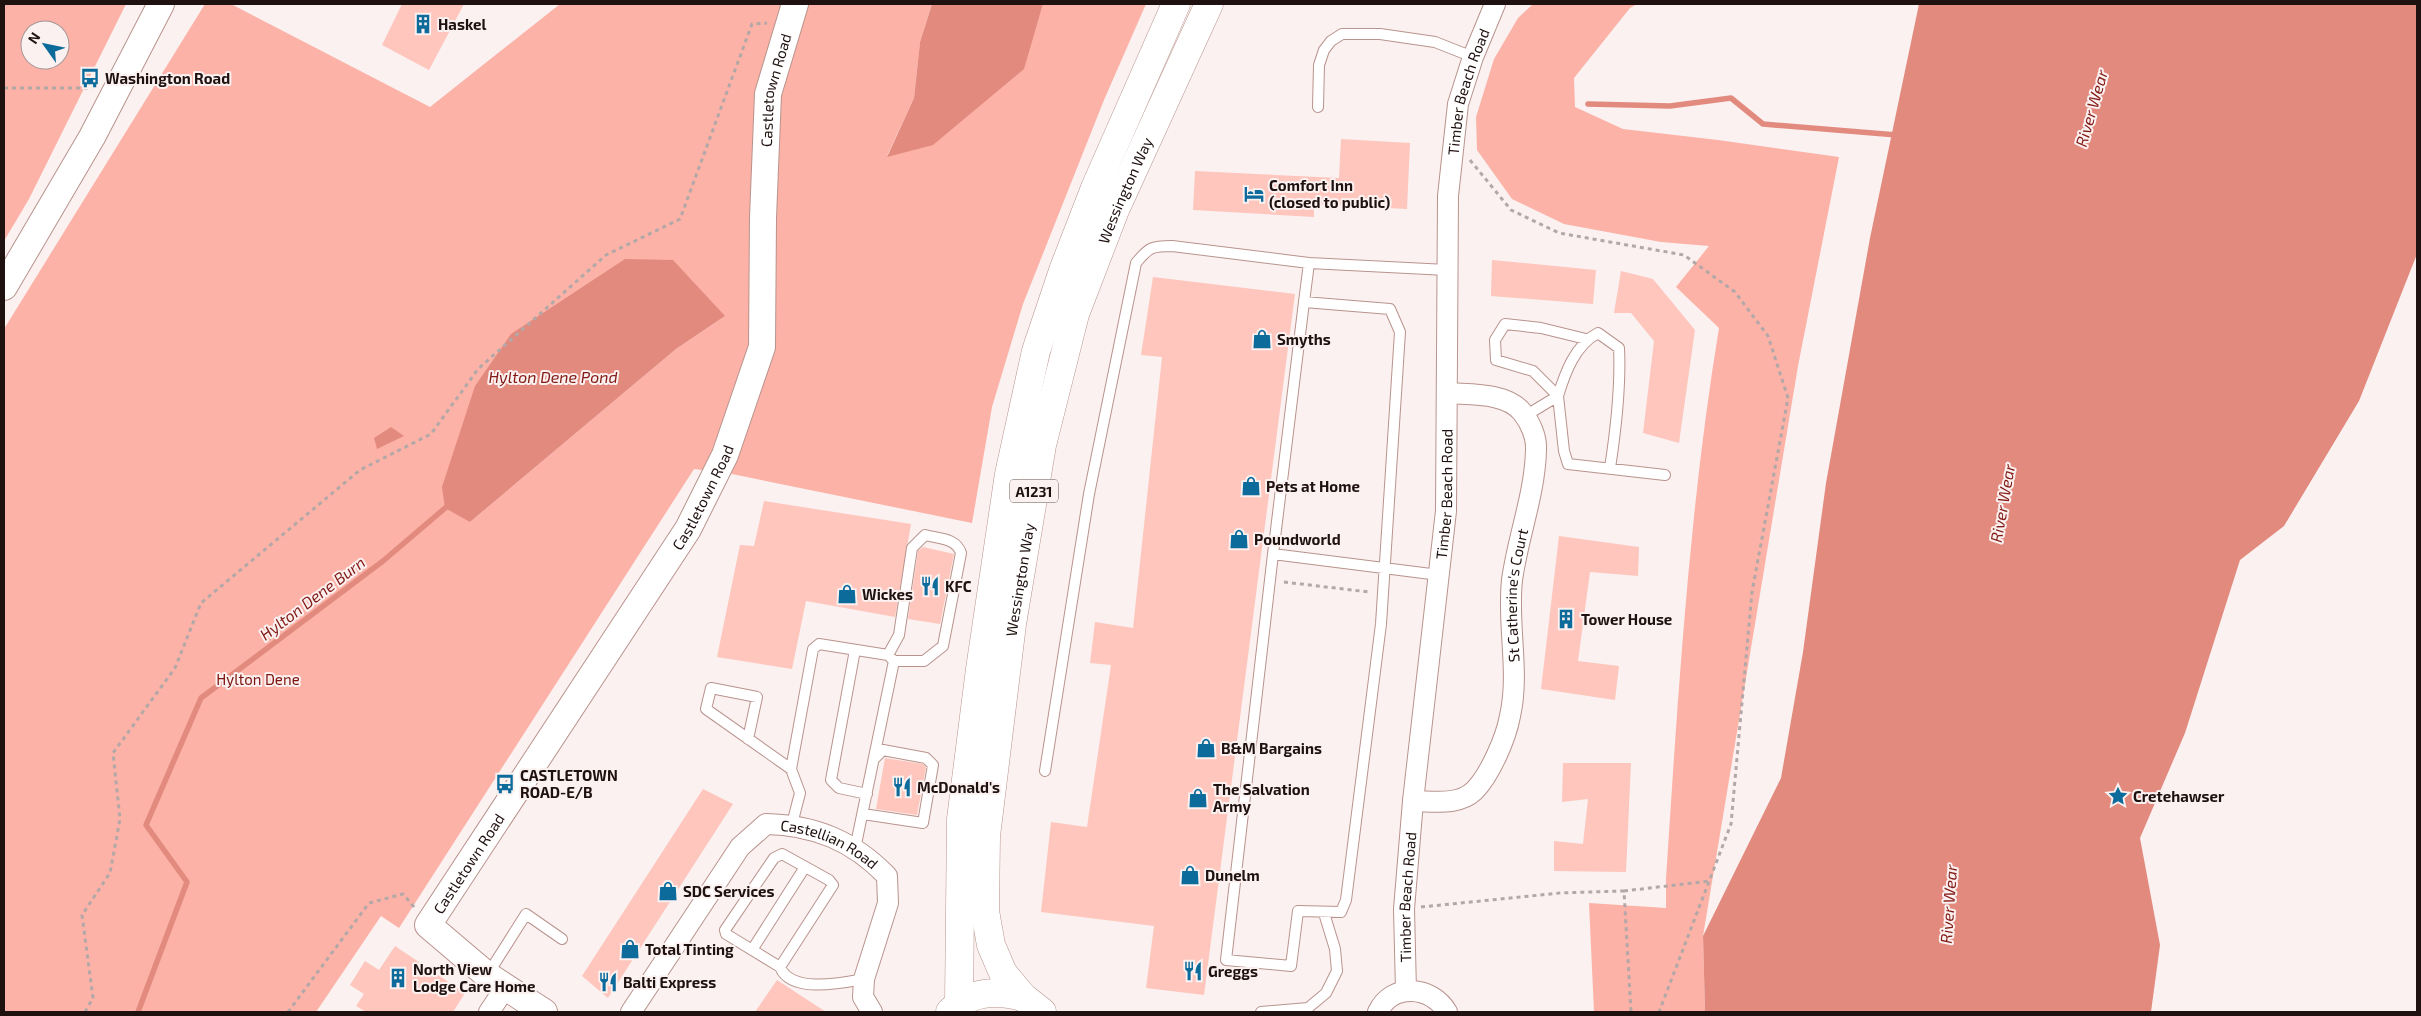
<svg xmlns="http://www.w3.org/2000/svg" width="2421" height="1016" font-family="'Exo 2',sans-serif">
<style>
.green{fill:#fcb2a7;fill-rule:evenodd}
.water{fill:#e28a7e}
.lines{fill:none;stroke-linecap:round;stroke-linejoin:round}
.stream{stroke:#e28a7e;stroke-width:5.5}
.building{fill:#fec6bd}
.service-casing{stroke:#b9938d;stroke-width:12}
.minor-casing{stroke:#b9938d;stroke-width:22}
.tertiary-casing{stroke:#b9938d;stroke-width:28}
.trunk-casing{stroke:#b9938d;stroke-width:29}
.path{stroke:#b3a8a7;stroke-width:3;stroke-dasharray:4 4;stroke-linecap:butt}
.service{stroke:#fff;stroke-width:10}
.minor{stroke:#fff;stroke-width:20}
.tertiary{stroke:#fff;stroke-width:26}
.trunk{stroke:#fff;stroke-width:28}
.labels{text-anchor:middle;dominant-baseline:central;stroke-width:4;stroke-linejoin:round;paint-order:stroke}
.shield{fill:#faf1f0;stroke:#615452;stroke-width:1}
.shield-label{font-size:14px;font-weight:bold;fill:#1f110f}
.poi-label{font-size:15px;font-weight:bold;fill:#1f110f;stroke:#faf1f0;text-anchor:start}
.street-label{font-size:15px;fill:#1f110f;stroke:#faf1f0}
.park-label{font-size:15px;fill:#7d130f;stroke:#faf1f0}
.water-label{font-size:16px;font-style:italic;fill:#831b16;stroke:#faf1f0}
</style>
<rect width="100%" height="100%" fill="#faf1f0"/>
<path class="green" d="M 4,4 L 126,4 L 29,199 L 4,241 ZM 30,30 L 60,30 L 60,60 L 30,60 Z
M 205,4 L 231,4 L 430,107 L 560,4 L 932,4 L 920,42 L 914,98 L 887,156 L 1023,69 L 1043,4 L 1146,4 L 1104,100 L 1023,304 L 992,407 L 972,523 L 727,473 L 694,469 L 399,928 L 381,916 L 316,1012 L 4,1012 L 4,329 ZM 725,316 L 676,349 L 470,522 L 475,386 Z
M 1533,4 L 1637,4 L 1630,8 L 1574,78 L 1575,107 L 1623,129 L 1718,140 L 1839,157 L 1798,366 L 1703,936 L 1705,1012 L 1594,1012 L 1589,903 L 1666,908 L 1666,879 C 1678,695 1689,510 1719,328 L 1676,287 L 1709,246 L 1661,242 L 1564,224 L 1512,199 L 1477,150 L 1476,117 L 1494,59 L 1518,18 Z"/>
<path class="water" d="M 932,4 L 1043,4 L 1024,69 L 933,145 L 887,157 L 914,98 L 920,42 Z
M 1919,4 L 2417,4 L 2417,254 L 2359,401 L 2284,526 L 2240,560 L 2185,733 L 2140,838 L 2160,945 L 2151,1012 L 1705,1012 L 1703,936 L 1781,778 L 1803,652 L 1826,483 L 1870,238 Z
M 625,259 L 673,260 L 725,316 L 676,349 L 470,522 L 445,508 L 442,487 L 475,386 L 511,334 Z
M 391,427 L 404,436 L 377,449 L 374,438 Z"/>
<g class="lines">
<path class="stream" d="M 1588,104 L 1670,106 L 1731,98 L 1763,124 L 1897,135
M 138,1012 L 187,882 L 146,825 L 201,698 L 383,561 L 451,503"/>
</g>
<path class="building" d="M 402,4 L 464,4 L 429,70 L 382,45 Z
M 1341,139 L 1410,143 L 1407,209 L 1314,204 L 1314,217 L 1193,210 L 1195,171 L 1339,178 Z
M 1492,260 L 1596,270 L 1593,304 L 1491,296 Z
M 1621,271 L 1653,279 L 1695,330 L 1679,443 L 1643,433 L 1654,341 L 1631,313 L 1614,313 Z
M 1153,277 L 1295,294 L 1204,995 L 1146,988 L 1154,926 L 1041,912 L 1051,822 L 1087,827 L 1111,665 L 1090,663 L 1095,622 L 1133,628 L 1162,357 L 1141,355 Z
M 764,501 L 911,524 L 895,617 L 806,601 L 792,669 L 717,657 L 740,545 L 754,546 Z
M 1559,536 L 1639,547 L 1638,576 L 1590,572 L 1578,661 L 1619,666 L 1615,700 L 1541,689 Z
M 923,547 L 954,554 L 940,624 L 908,619 L 918,551 Z
M 885,758 L 923,764 L 926,767 L 917,815 L 876,809 Z
M 1563,763 L 1631,763 L 1626,872 L 1554,871 L 1554,841 L 1583,844 L 1588,799 L 1562,802 Z
M 703,789 L 733,804 L 608,998 L 582,976 Z
M 395,946 L 465,993 L 453,1012 L 366,1012 L 356,1006 L 364,994 L 350,985 L 365,961 L 379,970 Z
M 777,980 L 826,1012 L 755,1012 Z"/>
<g class="lines">
<defs>
<path id="service" d="M 1318,107 L 1319,65 L 1324,50 L 1331,41 L 1342,34 L 1380,34 L 1435,42 L 1473,57
M 1304,302 L 1309,263 L 1447,270
M 1586,339 L 1541,328 L 1505,324 L 1495,340 L 1496,360 L 1533,371 L 1558,396 L 1564,451 L 1568,464 L 1665,475
M 1525,416 L 1558,396 C 1565,373 1575,345 1598,333 L 1619,348 C 1621,388 1616,429 1610,468
M 1273,554 L 1226,960 L 1291,966 L 1298,911 L 1341,912 L 1346,900 L 1381,624 L 1400,332 L 1390,309 L 1304,302 L 1273,554 L 1439,575
M 855,650 L 831,780 L 839,788 L 867,794
M 888,655 L 899,635 L 912,548 L 925,535 C 940,539 956,538 961,553 L 943,646 L 924,661 L 894,661
M 748,739 L 757,697 L 711,688 L 706,709 L 791,769 L 800,793 L 792,824
M 791,769 L 813,649 L 819,644 L 888,655 L 894,661 L 855,849
M 1045,771 L 1089,494 L 1136,263 C 1149,247 1152,246 1172,246 L 1309,263
M 863,814 L 923,823 L 933,765 L 926,758 L 883,750 L 875,758
M 752,950 L 805,867
M 780,967 L 726,934 L 725,930 L 774,858 L 782,854 L 829,880 L 833,885 L 780,967 C 791,994 842,983 864,979
M 488,974 L 526,914 L 562,939
M 1261,1012 L 1308,1008 L 1326,993 L 1337,971 L 1335,949 L 1324,913"/>
<g id="minor">
<path id="s1" d="M 1413,801 C 1433,801 1458,806 1474,791 C 1490,775 1506,738 1510,716 C 1520,672 1507,625 1512,580 C 1518,536 1535,494 1536,450 C 1537,437 1530,422 1522,412 C 1506,392 1470,395 1447,393"/>
<path id="s2" d="M 1406,991 L 1404,909 L 1413,801 L 1446,511 L 1448,196 L 1458,104 L 1473,57 L 1495,4"/>
<path d="M 489,1012 L 505,988"/>
<path id="s3" d="M 631,1012 L 740,847 L 766,824 C 815,825 853,841 887,876 L 888,903 L 864,979 L 863,997 L 872,1012"/>
<path d="M 1378,1012 C 1392,982 1432,986 1447,1012"/>
</g>
<g id="tertiary">
<path d="M 4,287 L 92,137 L 161,4"/>
<path id="s4" d="M 544,1012 L 487,975 L 428,925 L 688,529 L 725,455 L 762,347 L 763,218 L 768,94 L 795,4"/>
</g>
<g id="trunk">
<path d="M 959,1003 L 961,819 L 980,669 L 1009,474 L 1036,351 L 1064,268 L 1095,188 L 1176,4"/>
<path d="M 950,1012 C 970,991 995,990 1023,997"/>
<path id="s5" d="M 1042,1012 L 1023,997 L 1003,973 L 991,945 L 985,911 L 986,836 L 1012,624 L 1042,445 L 1075,314 L 1115,210 L 1209,4"/>
</g>
</defs>
<use href="#service" class="service-casing"/>
<use href="#minor" class="minor-casing"/>
<use href="#tertiary" class="tertiary-casing"/>
<use href="#trunk" class="trunk-casing"/>
<path class="path" d="M 4,88 L 93,88
M 1470,160 L 1511,210 L 1559,233 L 1684,255 L 1735,292 L 1768,336 L 1788,398 L 1752,592 L 1731,824 L 1659,1012
M 1284,582 L 1369,592
M 1624,891 L 1710,881
M 1421,907 L 1560,893 L 1624,891 L 1631,1012
M 85,1012 L 93,998 L 82,915 L 110,873 L 120,819 L 113,753 L 175,668 L 201,603 L 360,470 L 431,434 L 478,369 L 606,255 L 680,219 L 752,24 L 767,23
M 288,1012 L 369,903 L 403,894 L 415,908"/>
<use href="#service" class="service"/>
<use href="#minor" class="minor"/>
<use href="#tertiary" class="tertiary"/>
<use href="#trunk" class="trunk"/>
</g>
<defs>
<symbol id="building-bare" viewBox="-9 -9 18 18"><path d="M-4-6H4V6H1V3H-1V6H-4ZM-2.5-4.3h1.7v1.8h-1.7ZM.8-4.3h1.7v1.8H.8ZM-2.5-1h1.7V.8h-1.7ZM.8-1h1.7V.8H.8Z" fill="#0c6b9a" stroke="#faf1f0" stroke-width="2.5" paint-order="stroke"/></symbol>
<symbol id="bus-bare" viewBox="-9 -9 18 18"><path d="M-5-6H5V4H4V6H2V4H-2V6H-4V4H-5ZM-3.5-4V0h7V-4ZM-3.5 1.2v1.5H-2V1.2ZM2 1.2v1.5H3.5V1.2Z" fill="#0c6b9a" stroke="#faf1f0" stroke-width="2.5" paint-order="stroke"/></symbol>
<symbol id="hotel-bare" viewBox="-9 -9 18 18"><path d="M-6-4.5h1.5V1H6V5H4.5V3h-9V5H-6ZM-4 0a1.8 1.8 0 1 1 3.6 0ZM.5 0V-2.5h3Q6-2.5 6 0Z" fill="#0c6b9a" stroke="#faf1f0" stroke-width="2.5" paint-order="stroke"/></symbol>
<symbol id="shop-bare" viewBox="-9 -9 18 18"><path d="M-5-2.5h2.3a2.7 3.5 0 0 1 5.4 0H5L5.5 6h-11ZM-1.5-2.5h3a1.5 2.3 0 0 0-3 0Z" fill="#0c6b9a" stroke="#faf1f0" stroke-width="2.5" paint-order="stroke"/></symbol>
<symbol id="restaurant-bare" viewBox="-9 -9 18 18"><path d="M-5-6h1v4h1v-4h1v4h1v-4h1v5L-1.5 .5V6h-2V.5L-5-1ZM5-6V6H3V1.5H1.5Q1.5-4 5-6Z" fill="#0c6b9a" stroke="#faf1f0" stroke-width="2.5" paint-order="stroke"/></symbol>
<symbol id="sight-bare" viewBox="-9 -9 18 18"><path d="M0-6L1.8-2.2L6-1.7L2.9 1.2L3.7 5.4L0 3.3L-3.7 5.4L-2.9 1.2L-6-1.7L-1.8-2.2Z" fill="#0c6b9a" stroke="#faf1f0" stroke-width="2.5" paint-order="stroke"/></symbol>
</defs>
<g fill-rule="evenodd">
<use href="#building-bare" x="409" y="10" width="28" height="28"/>
<use href="#bus-bare" x="76" y="64" width="28" height="28"/>
<use href="#hotel-bare" x="1240" y="180" width="28" height="28"/>
<use href="#shop-bare" x="1248" y="325" width="28" height="28"/>
<use href="#shop-bare" x="1237" y="472" width="28" height="28"/>
<use href="#shop-bare" x="1225" y="525" width="28" height="28"/>
<use href="#restaurant-bare" x="916" y="572" width="28" height="28"/>
<use href="#shop-bare" x="833" y="580" width="28" height="28"/>
<use href="#building-bare" x="1552" y="605" width="28" height="28"/>
<use href="#shop-bare" x="1192" y="734" width="28" height="28"/>
<use href="#bus-bare" x="491" y="770" width="28" height="28"/>
<use href="#restaurant-bare" x="888" y="773" width="28" height="28"/>
<use href="#sight-bare" x="2104" y="782" width="28" height="28"/>
<use href="#shop-bare" x="1184" y="784" width="28" height="28"/>
<use href="#shop-bare" x="1176" y="861" width="28" height="28"/>
<use href="#shop-bare" x="654" y="877" width="28" height="28"/>
<use href="#shop-bare" x="616" y="935" width="28" height="28"/>
<use href="#restaurant-bare" x="1179" y="957" width="28" height="28"/>
<use href="#building-bare" x="384" y="964" width="28" height="28"/>
<use href="#restaurant-bare" x="594" y="968" width="28" height="28"/>
</g>
<g class="labels">
<rect class="shield" x="1010" y="479.5" width="48" height="23" rx="4"/>
<g class="shield-label">
<text x="1034" y="491">A1231</text>
</g>
<g class="poi-label">
<text x="438" y="24">Haskel</text>
<text x="105" y="78">Washington Road</text>
<text x="1269" y="185">Comfort Inn<tspan x="1269" dy="17">(closed to public)</tspan></text>
<text x="1277" y="339">Smyths</text>
<text x="1266" y="486">Pets at Home</text>
<text x="1254" y="539">Poundworld</text>
<text x="945" y="586">KFC</text>
<text x="862" y="594">Wickes</text>
<text x="1581" y="619">Tower House</text>
<text x="1221" y="748">B&amp;M Bargains</text>
<text x="520" y="775">CASTLETOWN<tspan x="520" dy="17">ROAD-E/B</tspan></text>
<text x="917" y="787">McDonald's</text>
<text x="1213" y="789">The Salvation<tspan x="1213" dy="17">Army</tspan></text>
<text x="2133" y="796">Cretehawser</text>
<text x="1205" y="875">Dunelm</text>
<text x="683" y="891">SDC Services</text>
<text x="645" y="949">Total Tinting</text>
<text x="413" y="969">North View<tspan x="413" dy="17">Lodge Care Home</tspan></text>
<text x="1208" y="971">Greggs</text>
<text x="623" y="982">Balti Express</text>
</g>
<g class="street-label">
<text stroke="none"><textPath href="#s4" startOffset="1074">Castletown Road</textPath></text>
<text stroke="none"><textPath href="#s2" startOffset="904">Timber Beach Road</textPath></text>
<text stroke="none"><textPath href="#s5" startOffset="859">Wessington Way</textPath></text>
<text stroke="none"><textPath href="#s2" startOffset="499">Timber Beach Road</textPath></text>
<text stroke="none"><textPath href="#s4" startOffset="654">Castletown Road</textPath></text>
<text stroke="none"><textPath href="#s5" startOffset="454">Wessington Way</textPath></text>
<text stroke="none"><textPath href="#s1" startOffset="269">St Catherine's Court</textPath></text>
<text stroke="none"><textPath href="#s3" startOffset="300">Castellian Road</textPath></text>
<text stroke="none"><textPath href="#s4" startOffset="219">Castletown Road</textPath></text>
<text stroke="none"><textPath href="#s2" startOffset="94">Timber Beach Road</textPath></text>
</g>
<g class="park-label">
<text x="258" y="679">Hylton Dene</text>
</g>
<g class="water-label">
<text transform="translate(2091 108) rotate(-74)">River Wear</text>
<text x="553" y="376">Hylton Dene Pond</text>
<text transform="translate(2002 503) rotate(-80)">River Wear</text>
<text transform="translate(312 598) rotate(-37)">Hylton Dene Burn</text>
<text transform="translate(1948 904) rotate(-86)">River Wear</text>
</g>
</g>
<rect width="2421" height="1016" fill="none" stroke="#1f110f" stroke-width="10"/>
<g transform="translate(45 45) rotate(303)"><circle r="24" fill="#faf1f0" stroke="#a29796"/>
<path d="M0-4L9 19L0 12L-9 19Z" fill="#0c6b9a"/>
<text y="-8" font-size="14" font-weight="bold" text-anchor="middle" fill="#1f110f">N</text>
</g>
</svg>
